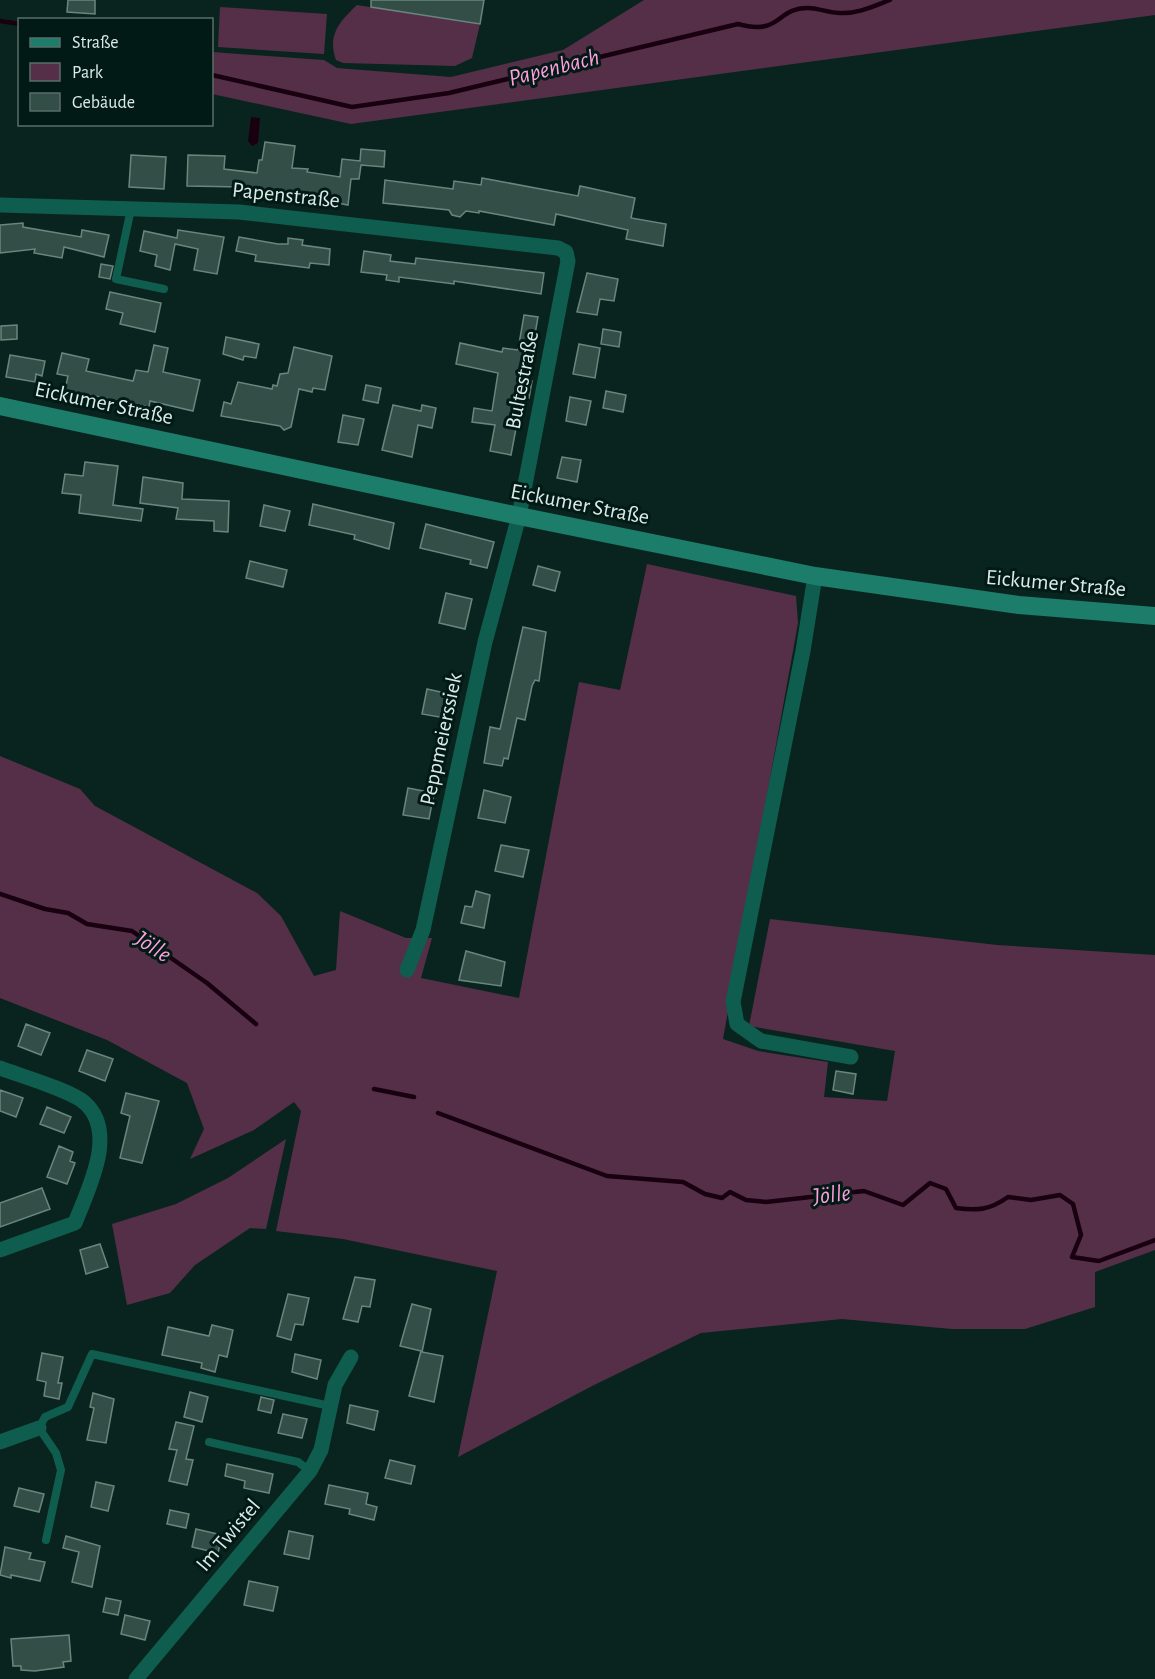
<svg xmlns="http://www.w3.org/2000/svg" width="1155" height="1679" font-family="'Alegreya Sans',sans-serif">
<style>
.green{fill:#552f48}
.water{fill:#180010}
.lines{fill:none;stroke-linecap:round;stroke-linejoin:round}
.stream{stroke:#180010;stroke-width:4.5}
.building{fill:#334e46;stroke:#69867e;stroke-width:1.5}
.lane{stroke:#0f5d4e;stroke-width:8}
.street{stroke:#0f5d4e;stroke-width:15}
.secondary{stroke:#1b7d6a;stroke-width:18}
.labels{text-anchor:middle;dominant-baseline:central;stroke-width:6;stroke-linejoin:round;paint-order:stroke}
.street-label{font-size:22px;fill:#dcebe7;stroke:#011a15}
.water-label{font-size:24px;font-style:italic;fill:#ff9edd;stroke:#011a15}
</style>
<rect width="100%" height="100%" fill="#09241e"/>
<path class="green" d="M 644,0 L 1155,0 L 1155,15 L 351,124 L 212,94 L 212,52 L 324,60 L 337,68 L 451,77 L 563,50 Z
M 357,5 L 480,24 L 472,58 L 455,66 L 343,63 L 336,60 C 327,35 340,21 357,5 Z
M 220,7 L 327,14 L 324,54 L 218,47 Z
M 647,564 L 796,596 L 798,623 L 723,1039 L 758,1051 L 828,1062 L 824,1097 L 887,1101 L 895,1051 L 749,1026 L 770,919 L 997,945 L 1155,955 L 1155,1250 L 1095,1272 L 1095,1307 L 1025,1329 L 952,1329 L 842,1319 L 701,1333 L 592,1386 L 458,1457 L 497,1271 L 343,1239 L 276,1231 L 301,1111 L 294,1102 L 254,1130 L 190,1159 L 204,1129 L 187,1083 L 107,1040 L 0,998 L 0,756 L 80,789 L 95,806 L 257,893 L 281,916 L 314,976 L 336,970 L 340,911 L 406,938 L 432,938 L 421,978 L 519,998 L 579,682 L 620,690 Z
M 286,1139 L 266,1229 L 250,1228 L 195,1265 L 170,1293 L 127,1305 L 112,1224 L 176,1204 L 228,1178 Z"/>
<path class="water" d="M 251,117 L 260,118 L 258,143 L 252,146 L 248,141 Z"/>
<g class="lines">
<path class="stream" d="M 0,21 L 20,24
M 212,75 L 352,107 L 449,93 L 738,24 C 782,36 775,8 808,8 C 818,8 829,13 840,13 C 858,14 874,6 890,0
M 0,894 L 45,909 L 68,913 L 87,924 L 132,931 L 207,983 L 256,1024
M 374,1089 L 414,1097
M 438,1113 L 607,1176 L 683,1182 L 705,1194 L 722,1198 L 730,1192 L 746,1200 L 766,1202 L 864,1191 L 903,1205 L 930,1183 L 946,1189 L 956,1208 C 977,1211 990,1210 1008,1197 L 1031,1200 L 1060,1195 L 1073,1204 L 1081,1235 L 1072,1257 L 1099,1261 L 1155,1240"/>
</g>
<path class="building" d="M 68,0 L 95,0 L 95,14 L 67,12 Z
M 371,0 L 484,0 L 480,24 L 371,7 Z
M 265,142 L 295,146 L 292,168 L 308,169 L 307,172 L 340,177 L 342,159 L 360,161 L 361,149 L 385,151 L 384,167 L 361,165 L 359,179 L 351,179 L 348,205 L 337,203 L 338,198 L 307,193 L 306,198 L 241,191 L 242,187 L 187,186 L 188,155 L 225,156 L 224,169 L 257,173 L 259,160 L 262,160 Z
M 131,155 L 166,157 L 164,189 L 129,187 Z
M 482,178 L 578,196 L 580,186 L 635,198 L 631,218 L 666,224 L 663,246 L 626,239 L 628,230 L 556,214 L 554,225 L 479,211 L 479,213 L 466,211 L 460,217 L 452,215 L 449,210 L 383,203 L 385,180 L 453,189 L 454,181 L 481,185 Z
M 23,223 L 23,227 L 81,237 L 82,230 L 109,235 L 104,257 L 64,247 L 62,258 L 34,253 L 35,249 L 0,253 L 0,225 Z
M 178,230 L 224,237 L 217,274 L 194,270 L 198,249 L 175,244 L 170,270 L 155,266 L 157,255 L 140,251 L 144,231 L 177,238 Z
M 239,237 L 278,244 L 288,244 L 288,238 L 303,240 L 302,245 L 330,249 L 329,265 L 310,263 L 309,268 L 255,261 L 256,255 L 236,251 Z
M 364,251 L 391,255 L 390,261 L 415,264 L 416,258 L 544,273 L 541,294 L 454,281 L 454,284 L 399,277 L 399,282 L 386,280 L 387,275 L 361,272 Z
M 101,264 L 113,266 L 110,279 L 99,277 Z
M 587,273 L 618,279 L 614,301 L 600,299 L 597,315 L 577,312 Z
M 110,292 L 161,303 L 155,332 L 120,324 L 123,313 L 106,309 Z
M 524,315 L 538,317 L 527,381 L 532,381 L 529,398 L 524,397 L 522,407 L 520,407 L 511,455 L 490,451 L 495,425 L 472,422 L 474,408 L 492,411 L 498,373 L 456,364 L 460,343 L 502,352 L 503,348 L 518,350 Z
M 17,325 L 17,339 L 1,340 L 1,326 Z
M 603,329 L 621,332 L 619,347 L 601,344 Z
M 226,337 L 259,344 L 256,358 L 244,356 L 243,360 L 223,354 Z
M 579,344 L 600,348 L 595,378 L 573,374 Z
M 154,345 L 168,348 L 163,372 L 200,380 L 193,411 L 150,401 L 149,407 L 65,390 L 68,376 L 57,374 L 62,353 L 89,359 L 86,371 L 133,381 L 136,370 L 148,372 Z
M 294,347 L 332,356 L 325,390 L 313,388 L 312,392 L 299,389 L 291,427 L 284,430 L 280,426 L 221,416 L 224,402 L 231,404 L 238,382 L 272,389 L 273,385 L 277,386 L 280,374 L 288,373 Z
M 10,355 L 45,361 L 42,376 L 36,374 L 35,382 L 6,377 Z
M 366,385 L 381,388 L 378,403 L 363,400 Z
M 606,391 L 626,395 L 623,412 L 603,408 Z
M 570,397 L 591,401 L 586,425 L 566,421 Z
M 393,405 L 421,411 L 422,405 L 436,408 L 432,428 L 418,425 L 412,457 L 382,450 Z
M 343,415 L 364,419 L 358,445 L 338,442 Z
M 562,457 L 581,460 L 577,482 L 557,478 Z
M 85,462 L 118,466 L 113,505 L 143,509 L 141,521 L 79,513 L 81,495 L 62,493 L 65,474 L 83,476 Z
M 143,477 L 183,483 L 182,499 L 229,501 L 228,532 L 214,531 L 214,521 L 176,519 L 178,508 L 140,503 Z
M 313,504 L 394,523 L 389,549 L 354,539 L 355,535 L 309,525 Z
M 264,505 L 290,511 L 285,531 L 260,526 Z
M 426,524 L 494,542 L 487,568 L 470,564 L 471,560 L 420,548 Z
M 250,561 L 287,570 L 283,587 L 246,578 Z
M 538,566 L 560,572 L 555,591 L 533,585 Z
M 446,593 L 472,599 L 465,629 L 439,623 Z
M 523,627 L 546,632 L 539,681 L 535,680 L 532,686 L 525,720 L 517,718 L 508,759 L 504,758 L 502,766 L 484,763 L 490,727 L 500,729 Z
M 427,689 L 450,694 L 445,718 L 422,714 Z
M 408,788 L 434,793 L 429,819 L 403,815 Z
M 484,790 L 511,797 L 505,823 L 478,818 Z
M 501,845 L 529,850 L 523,877 L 495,871 Z
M 476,891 L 490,895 L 484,928 L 461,923 L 465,906 L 472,907 Z
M 466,951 L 505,962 L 501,986 L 459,980 Z
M 26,1024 L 50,1033 L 41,1055 L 18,1046 Z
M 87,1050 L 113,1059 L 105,1081 L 79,1071 Z
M 836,1071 L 856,1074 L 853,1094 L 833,1090 Z
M 0,1090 L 23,1098 L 16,1117 L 0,1111 Z
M 126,1093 L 159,1101 L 142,1163 L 120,1158 L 130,1116 L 121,1113 Z
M 47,1107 L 71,1117 L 64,1133 L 40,1124 Z
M 59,1146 L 73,1152 L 70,1161 L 75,1163 L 67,1184 L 47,1177 Z
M 42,1188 L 50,1209 L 0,1227 L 0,1203 Z
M 100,1244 L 108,1267 L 86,1274 L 80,1250 Z
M 355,1277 L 375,1280 L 370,1307 L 362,1306 L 358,1322 L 343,1319 Z
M 288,1294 L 309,1298 L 303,1325 L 295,1324 L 291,1340 L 277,1336 Z
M 412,1304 L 431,1309 L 422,1352 L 443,1356 L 434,1402 L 409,1396 L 421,1351 L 400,1346 Z
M 212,1325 L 233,1330 L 227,1357 L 219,1355 L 215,1372 L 201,1368 L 202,1363 L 162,1355 L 168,1327 L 209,1336 Z
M 42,1353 L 63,1357 L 58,1383 L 62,1383 L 59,1399 L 44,1396 L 46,1382 L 37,1380 Z
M 295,1354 L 321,1360 L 317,1379 L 292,1372 Z
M 190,1392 L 208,1397 L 202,1422 L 184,1417 Z
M 93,1393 L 114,1399 L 106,1443 L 87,1440 L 94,1408 L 90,1407 Z
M 261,1397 L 274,1400 L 271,1413 L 258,1410 Z
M 350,1405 L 378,1411 L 374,1430 L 347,1423 Z
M 283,1414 L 307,1419 L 302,1438 L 278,1433 Z
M 176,1422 L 194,1426 L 186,1459 L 193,1460 L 187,1485 L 169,1481 L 177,1450 L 169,1449 Z
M 390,1460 L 415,1466 L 411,1484 L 385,1478 Z
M 227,1464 L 273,1474 L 269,1493 L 244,1488 L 245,1481 L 225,1476 Z
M 96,1482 L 114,1486 L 108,1511 L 91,1507 Z
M 329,1485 L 368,1493 L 366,1504 L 377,1507 L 374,1520 L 349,1514 L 350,1509 L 325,1504 Z
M 19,1488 L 44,1494 L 39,1512 L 14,1506 Z
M 170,1510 L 189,1514 L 186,1528 L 167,1524 Z
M 196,1529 L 222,1535 L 218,1553 L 192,1547 Z
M 289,1531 L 313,1536 L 309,1559 L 284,1554 Z
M 66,1536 L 100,1546 L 92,1587 L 72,1582 L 79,1552 L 63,1548 Z
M 5,1547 L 31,1553 L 29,1559 L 45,1562 L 40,1581 L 11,1575 L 11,1578 L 0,1575 Z
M 249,1581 L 278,1587 L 273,1611 L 244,1605 Z
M 106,1598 L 121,1601 L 118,1615 L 103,1612 Z
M 125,1615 L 150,1621 L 145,1640 L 121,1634 Z
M 69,1635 L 71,1661 L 63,1662 L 64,1667 L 35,1671 L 21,1670 L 21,1666 L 13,1666 L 11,1639 Z"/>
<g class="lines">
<path class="lane" d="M 131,209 L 116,279 L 164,289
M 209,1442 L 298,1462 L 310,1471
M 46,1540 L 61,1470 L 56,1453 L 39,1428 L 45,1417 L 68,1407 L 92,1354 L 330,1406"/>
<path class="street" d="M 0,205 L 239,212 L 558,248 L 566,252 L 568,261 L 519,516 L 485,642 L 423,930 L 407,970
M 815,576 L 803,651 L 733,1002 L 737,1024 L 761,1041 L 851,1057
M 0,1068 C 21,1076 70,1090 85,1103 C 118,1133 88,1189 75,1223 L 0,1250
M 0,1442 L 39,1428
M 136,1679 L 310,1471 L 321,1450 L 335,1385 L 351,1357"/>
<path class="secondary" d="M 0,406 L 519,516 L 815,576 L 1019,605 L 1155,616"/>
</g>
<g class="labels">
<g class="street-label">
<text transform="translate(286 195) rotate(6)">Papenstraße</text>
<text transform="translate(522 380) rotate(-79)">Bultestraße</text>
<text transform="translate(104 403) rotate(12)">Eickumer Straße</text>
<text transform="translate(580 504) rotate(11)">Eickumer Straße</text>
<text transform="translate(1056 583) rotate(5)">Eickumer Straße</text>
<text transform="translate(441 739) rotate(-78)">Peppmeierssiek</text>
<text transform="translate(228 1535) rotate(-50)">Im Twistel</text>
</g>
<g class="water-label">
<text transform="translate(554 68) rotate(-14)">Papenbach</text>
<text transform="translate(153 947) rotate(33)">Jölle</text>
<text transform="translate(832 1195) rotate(-6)">Jölle</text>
</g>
</g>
<rect x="18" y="18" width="195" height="108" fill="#011a15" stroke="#596e69" stroke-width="1.5"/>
<rect x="30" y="38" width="30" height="9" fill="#1b7d6a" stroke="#596e69" stroke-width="1.5"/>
<text x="72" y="48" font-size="18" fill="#dcebe7">Straße</text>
<rect x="30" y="63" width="30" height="18" fill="#552f48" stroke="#596e69" stroke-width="1.5"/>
<text x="72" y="78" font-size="18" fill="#dcebe7">Park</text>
<rect x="30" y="93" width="30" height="18" fill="#334e46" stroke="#596e69" stroke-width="1.5"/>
<text x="72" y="108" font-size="18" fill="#dcebe7">Gebäude</text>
</svg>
